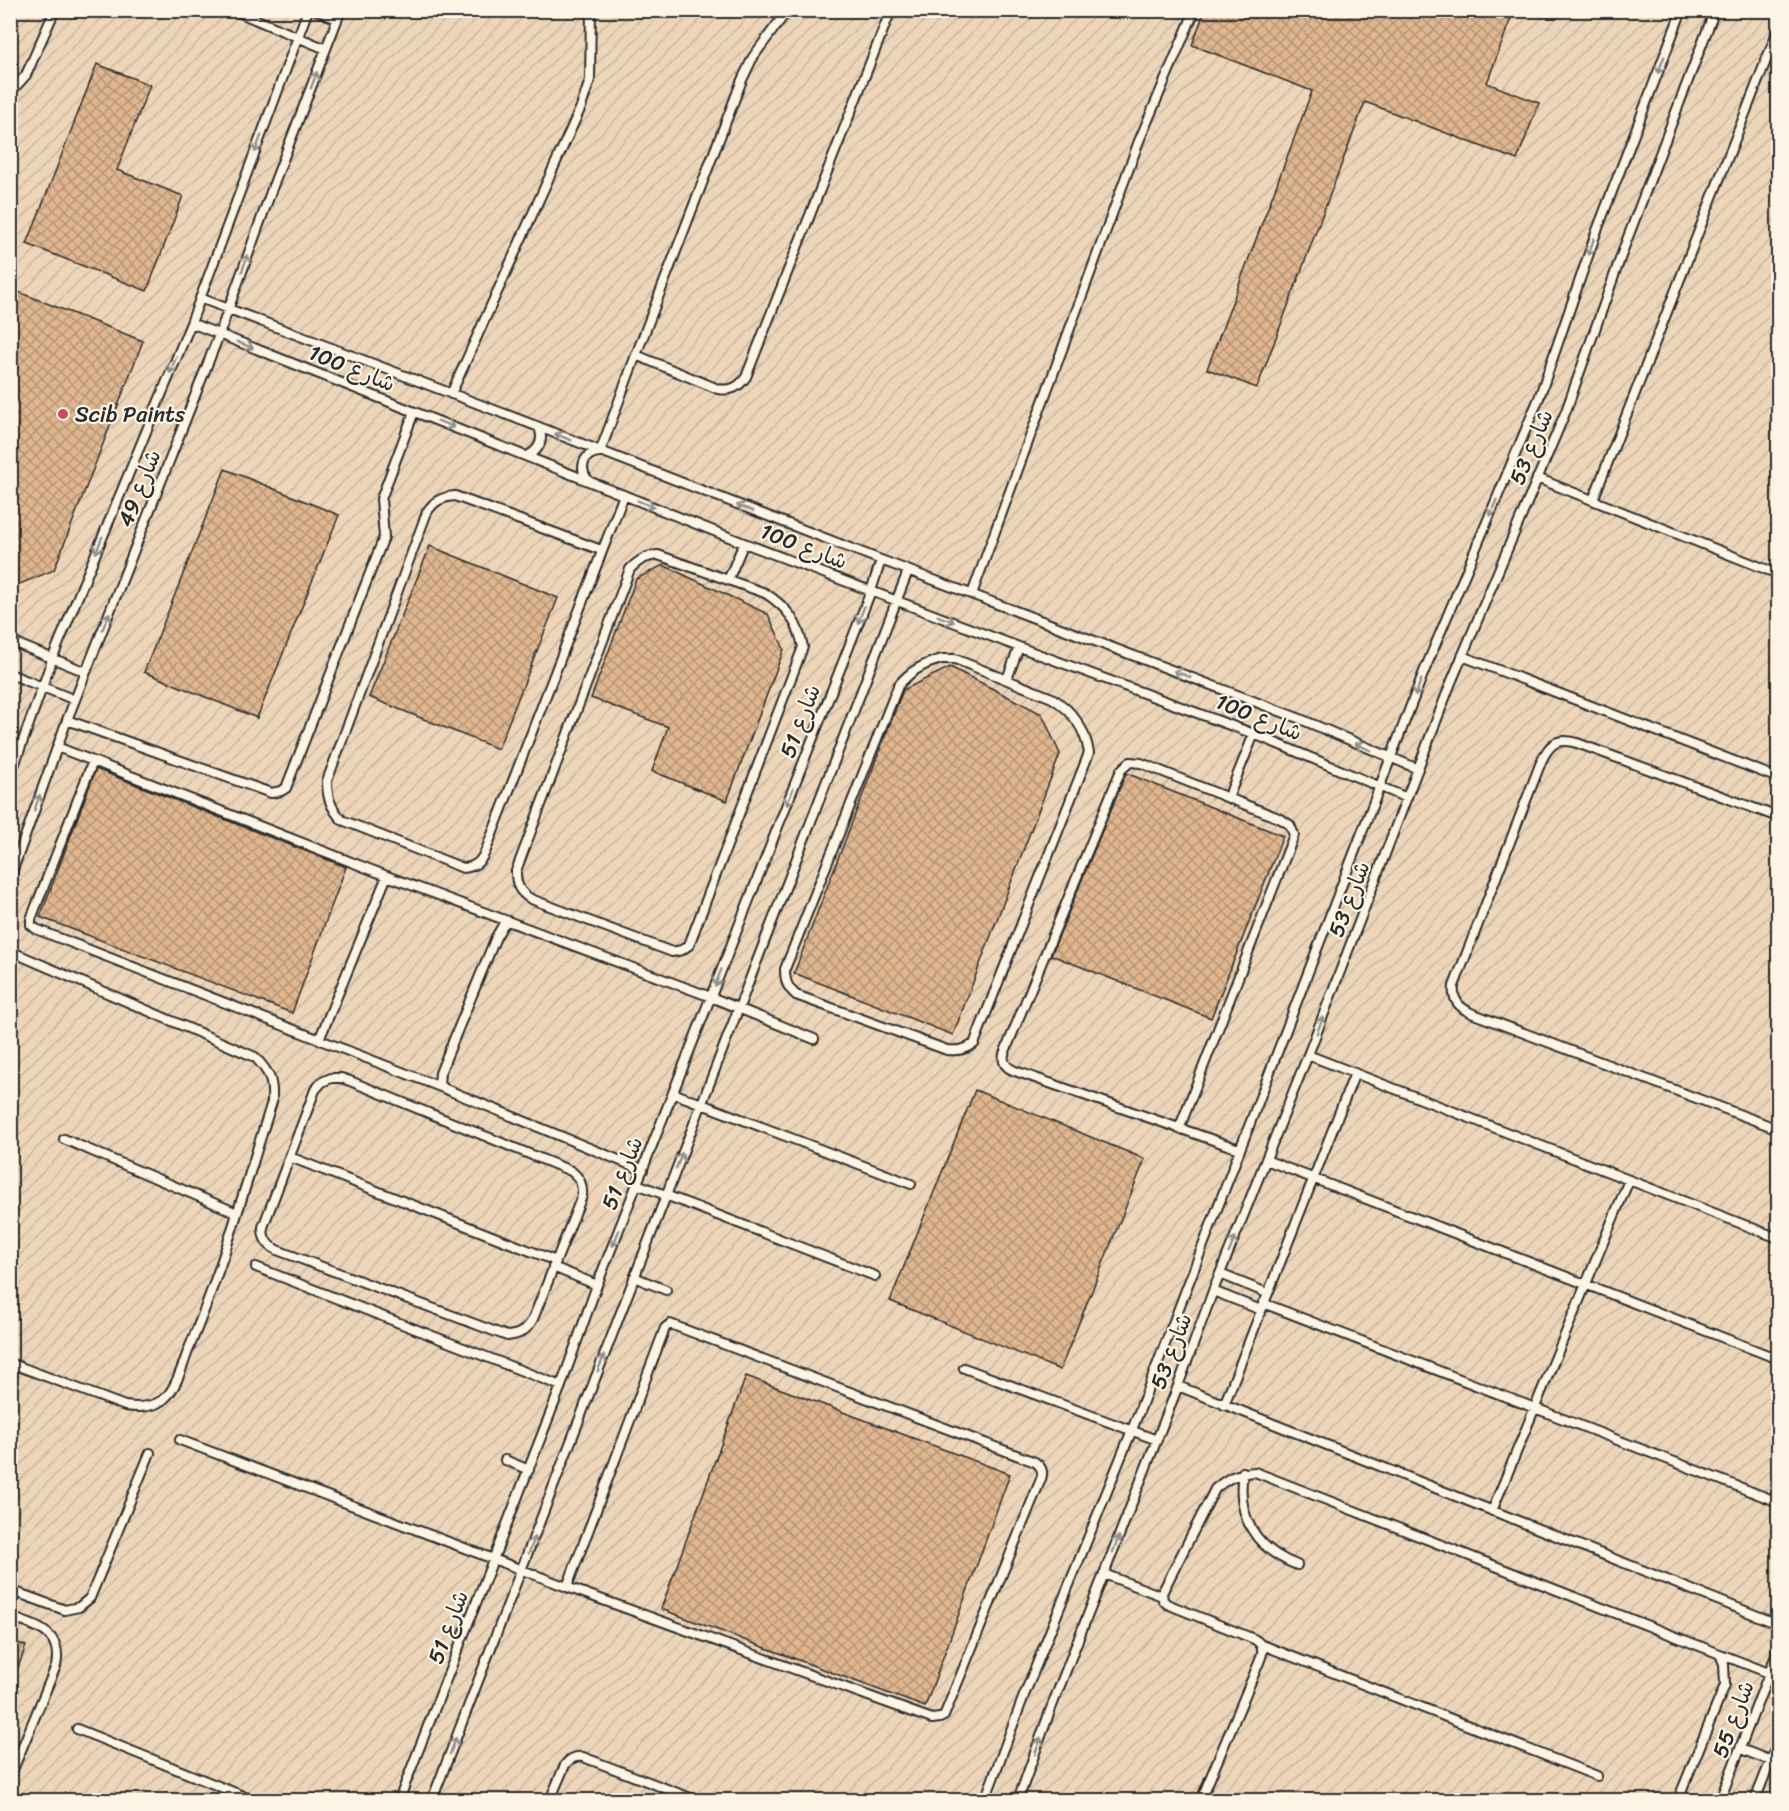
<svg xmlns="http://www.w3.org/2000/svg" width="1789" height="1811" font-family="Sriracha,'Playpen Sans Arabic',sans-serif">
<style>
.industrial{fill:url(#industrial-furrows)}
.building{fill:url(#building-cross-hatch);stroke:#2b2b2b;stroke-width:1.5}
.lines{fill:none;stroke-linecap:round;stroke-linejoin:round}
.service-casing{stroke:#2b2b2b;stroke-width:12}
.service{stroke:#fcf5e5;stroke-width:8}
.oneway{stroke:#949088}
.poi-dot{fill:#d1495b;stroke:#fcf5e5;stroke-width:2}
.labels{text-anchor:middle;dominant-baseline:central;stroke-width:4.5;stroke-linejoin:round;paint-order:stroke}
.street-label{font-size:22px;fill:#2b2b2b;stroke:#fcf5e5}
.poi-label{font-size:22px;fill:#2b2b2b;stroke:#fcf5e5;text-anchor:start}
</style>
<defs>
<pattern id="industrial-furrows" width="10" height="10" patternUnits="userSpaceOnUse" patternTransform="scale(1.5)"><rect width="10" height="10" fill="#edd5b9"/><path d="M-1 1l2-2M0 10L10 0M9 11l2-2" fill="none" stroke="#cbb79f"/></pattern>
<pattern id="building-cross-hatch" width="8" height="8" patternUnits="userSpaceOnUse" patternTransform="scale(1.5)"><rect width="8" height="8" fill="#dfb68f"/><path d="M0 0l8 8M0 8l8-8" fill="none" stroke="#b59475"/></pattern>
</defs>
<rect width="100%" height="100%" fill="#f3e2cb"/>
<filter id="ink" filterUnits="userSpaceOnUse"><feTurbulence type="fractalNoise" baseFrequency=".0167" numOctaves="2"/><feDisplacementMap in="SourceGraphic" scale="12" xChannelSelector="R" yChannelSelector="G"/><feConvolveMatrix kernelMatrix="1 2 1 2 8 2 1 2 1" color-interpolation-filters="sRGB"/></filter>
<g filter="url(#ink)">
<path class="industrial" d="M 11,11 L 1778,11 L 1778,1800 L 11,1800 Z"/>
<path class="building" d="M 1205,10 L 1514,10 L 1487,83 L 1539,103 L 1517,160 L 1365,102 L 1257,388 L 1207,369 L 1312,91 L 1192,45 Z
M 97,64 L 150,85 L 117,170 L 183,196 L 147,291 L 27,244 Z
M 16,291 L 143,341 L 54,570 L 10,588 L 10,304 Z
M 225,469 L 339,515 L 257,718 L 144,672 Z
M 430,546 L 558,598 L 498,749 L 369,697 Z
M 663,565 L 768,614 L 784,649 L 727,801 L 652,771 L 668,727 L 591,698 L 636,579 Z
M 950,667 L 1042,714 L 1060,754 L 953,1035 L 794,973 L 903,690 Z
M 96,769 L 346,867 L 292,1013 L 40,917 Z
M 1126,773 L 1283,836 L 1211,1018 L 1051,955 Z
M 975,1090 L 1145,1159 L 1060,1370 L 890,1301 Z
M 746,1376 L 1010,1474 L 925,1707 L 661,1609 Z
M 10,1640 L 26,1646 L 12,1684 L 10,1683 Z"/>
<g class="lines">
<defs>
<path id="service" d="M 233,10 L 326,49
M 316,10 L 337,19
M 10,93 L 26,75 L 55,10
M 200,298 L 539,427 L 881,560 L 1298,718 L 1418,769
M 191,323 L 744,543 L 1019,647 L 1254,734 L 1407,798
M 636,355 L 718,389 C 731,391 738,388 746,377 L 891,10
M 451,394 L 581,107 L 590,80 L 591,10
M 527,456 C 540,450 544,440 539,427
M 1537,478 L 1778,574
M 589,481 C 578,469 583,453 600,452 L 636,355 L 742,80 L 753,57 L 784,15
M 1593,500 L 1778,30
M 601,550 L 455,496 C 442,497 434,501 427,512 L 327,781 C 327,798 331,808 342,820 L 463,868 C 475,867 481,862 486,850 L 624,495
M 658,555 L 765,593 C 787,607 798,622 803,647 L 689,945 L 682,950 L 672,952 L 531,899 C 519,892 516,885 516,871 L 630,569 C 639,560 646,556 658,555 Z
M 728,580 L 744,543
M 972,594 L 1139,141 L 1195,10
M 10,641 L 86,672
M 1462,656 L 1778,778
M 942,659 L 955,659 L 1052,698 C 1073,711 1085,728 1089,753 L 974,1044 C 965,1050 958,1051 947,1050 L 796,995 C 787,987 785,981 785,969 L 898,686 C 910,671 923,664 942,659 Z
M 10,674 L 75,700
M 1007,679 L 1019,647
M 67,720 L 271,793 L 281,791 L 286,788 L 384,537 L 381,499 L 414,412
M 57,747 L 387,876 L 711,997 L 814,1039
M 93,761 L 31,919 L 31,925 L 36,929 L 443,1088 L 643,1170
M 10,777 L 53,657 L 191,323 L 308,10
M 1228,798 L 1254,734
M 1778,817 L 1577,743 C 1557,737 1549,744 1541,762 L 1454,986 C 1452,1000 1459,1007 1471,1013 L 1778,1129
M 10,878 L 67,720 L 219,335 L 276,178 L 341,10
M 10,951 L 255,1057 C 270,1073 273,1080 272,1102 C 246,1183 223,1267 190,1346 C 184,1360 178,1385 167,1396 C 156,1408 139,1408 125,1406 L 10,1363
M 319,1040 L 387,876
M 1308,1055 L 1778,1238
M 331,1078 L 341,1078 L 350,1081 L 571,1171 C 580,1178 583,1185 582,1196 L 533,1319 C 527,1330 520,1335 507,1336 L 277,1250 C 267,1245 263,1239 263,1227 L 315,1090 L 322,1082 Z
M 443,1088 L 439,1084 L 440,1073 L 496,937 L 503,925 L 508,921
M 673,1093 L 911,1184
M 1179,1129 L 1294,835 L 1290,825 L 1281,819 L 1141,763 L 1130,762 L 1121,770 L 1004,1054 C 1002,1063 1007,1068 1015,1071 L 1239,1149
M 64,1139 L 237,1213
M 290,1157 L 556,1261
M 1266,1160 L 1778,1359
M 637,1184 L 875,1276
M 256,1267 L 561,1386
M 553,1267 L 597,1285
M 1220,1274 L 1267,1293
M 634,1277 L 666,1290
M 1213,1291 L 1261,1310
M 1263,1303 L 1778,1502
M 670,1324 L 1035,1462 C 1041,1466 1044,1471 1041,1479 L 944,1716 L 940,1718 L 932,1719 L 567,1587 L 665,1328 Z
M 964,1368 L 1157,1440
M 1178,1386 L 1778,1624
M 1224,1405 L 1355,1073
M 180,1440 L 567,1587
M 505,1460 L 529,1470
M 1243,1472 C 1236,1516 1255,1549 1297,1565
M 1492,1511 L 1629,1180
M 1104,1574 L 1162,1596
M 10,1590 L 65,1610 L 79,1607 L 90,1598 L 150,1453
M 10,1617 C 36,1626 63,1632 56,1666 L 10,1777
M 1260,1644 L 1597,1776
M 1720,1654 L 1769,1673
M 77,1729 L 253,1800
M 1741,1749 L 1771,1761
M 399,1800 L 561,1386 L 597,1285 L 871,591 L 881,560
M 432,1800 L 908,571
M 550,1800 L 565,1765 C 570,1758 575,1756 583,1757 L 696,1800
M 985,1800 L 1023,1698 L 1132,1430 L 1423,674 L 1539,398 L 1596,233 L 1682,10
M 1018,1800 L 1050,1711 L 1178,1386 L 1213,1291 L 1308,1055 L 1450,685 L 1566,411 L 1625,245 L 1715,10
M 1201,1800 L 1260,1660 C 1264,1651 1263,1644 1254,1639 L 1167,1604 L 1163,1600 L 1162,1593 L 1215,1489 C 1227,1478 1238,1473 1255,1472 L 1720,1654 L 1724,1664 L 1725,1685 L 1678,1800
M 1720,1800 L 1778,1650
M 1755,1800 L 1778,1742"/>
</defs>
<use href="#service" class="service-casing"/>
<use href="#service" class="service"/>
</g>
<defs><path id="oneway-shaft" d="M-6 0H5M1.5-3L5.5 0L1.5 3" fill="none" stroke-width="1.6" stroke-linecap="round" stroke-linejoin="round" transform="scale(1.5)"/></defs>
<g class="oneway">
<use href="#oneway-shaft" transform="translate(1661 65) rotate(111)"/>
<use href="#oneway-shaft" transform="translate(314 80) rotate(-69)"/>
<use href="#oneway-shaft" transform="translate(258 144) rotate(111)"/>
<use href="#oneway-shaft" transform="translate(1591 247) rotate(109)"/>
<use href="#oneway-shaft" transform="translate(245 263) rotate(-70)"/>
<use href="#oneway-shaft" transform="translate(245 345) rotate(22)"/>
<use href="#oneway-shaft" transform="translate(173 365) rotate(112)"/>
<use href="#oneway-shaft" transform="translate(446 424) rotate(22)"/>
<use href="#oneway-shaft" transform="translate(563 437) rotate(-158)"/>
<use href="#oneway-shaft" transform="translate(646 504) rotate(22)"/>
<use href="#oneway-shaft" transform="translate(745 508) rotate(-159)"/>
<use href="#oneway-shaft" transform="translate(1493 508) rotate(113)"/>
<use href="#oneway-shaft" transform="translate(99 545) rotate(112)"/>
<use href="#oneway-shaft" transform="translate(861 615) rotate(111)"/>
<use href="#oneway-shaft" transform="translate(946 619) rotate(21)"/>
<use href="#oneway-shaft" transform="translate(106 621) rotate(-68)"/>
<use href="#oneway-shaft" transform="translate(1182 674) rotate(-159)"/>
<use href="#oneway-shaft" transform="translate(1418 688) rotate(111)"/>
<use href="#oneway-shaft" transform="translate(1363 747) rotate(-156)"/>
<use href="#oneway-shaft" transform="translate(790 797) rotate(111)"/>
<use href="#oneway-shaft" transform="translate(37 803) rotate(-70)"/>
<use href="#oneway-shaft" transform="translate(718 978) rotate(111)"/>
<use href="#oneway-shaft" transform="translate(1320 1025) rotate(-69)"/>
<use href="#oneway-shaft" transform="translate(679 1161) rotate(-69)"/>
<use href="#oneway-shaft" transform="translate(616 1238) rotate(112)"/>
<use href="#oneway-shaft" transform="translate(1232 1245) rotate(-68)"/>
<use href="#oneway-shaft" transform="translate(601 1363) rotate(-69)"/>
<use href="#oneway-shaft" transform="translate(1116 1544) rotate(-69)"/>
<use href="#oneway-shaft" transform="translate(532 1545) rotate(-69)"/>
<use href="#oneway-shaft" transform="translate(453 1746) rotate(-69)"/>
<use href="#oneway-shaft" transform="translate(1038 1746) rotate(-70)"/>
</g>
</g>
<circle class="poi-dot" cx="63" cy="414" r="6"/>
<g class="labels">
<g class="street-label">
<text transform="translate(352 368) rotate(22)">شارع 100</text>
<text transform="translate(1531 447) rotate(-67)">شارع 53</text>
<text transform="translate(139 488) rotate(-68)">شارع 49</text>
<text transform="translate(804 546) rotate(21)">شارع 100</text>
<text transform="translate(1259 717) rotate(22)">شارع 100</text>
<text transform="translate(800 721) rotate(-69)">شارع 51</text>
<text transform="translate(1349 899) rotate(-69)">شارع 53</text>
<text transform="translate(622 1173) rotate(-68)">شارع 51</text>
<text transform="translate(1171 1351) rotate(-69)">شارع 53</text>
<text transform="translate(448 1627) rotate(-69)">شارع 51</text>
<text transform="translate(1733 1719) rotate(-69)">شارع 55</text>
</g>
<g class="poi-label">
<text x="75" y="414">Scib Paints</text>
</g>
</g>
<rect width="1789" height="1811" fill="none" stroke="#fcf5e5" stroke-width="36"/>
<rect x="18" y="18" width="1753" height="1775" fill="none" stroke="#2b2b2b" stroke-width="2" filter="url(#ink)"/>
</svg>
